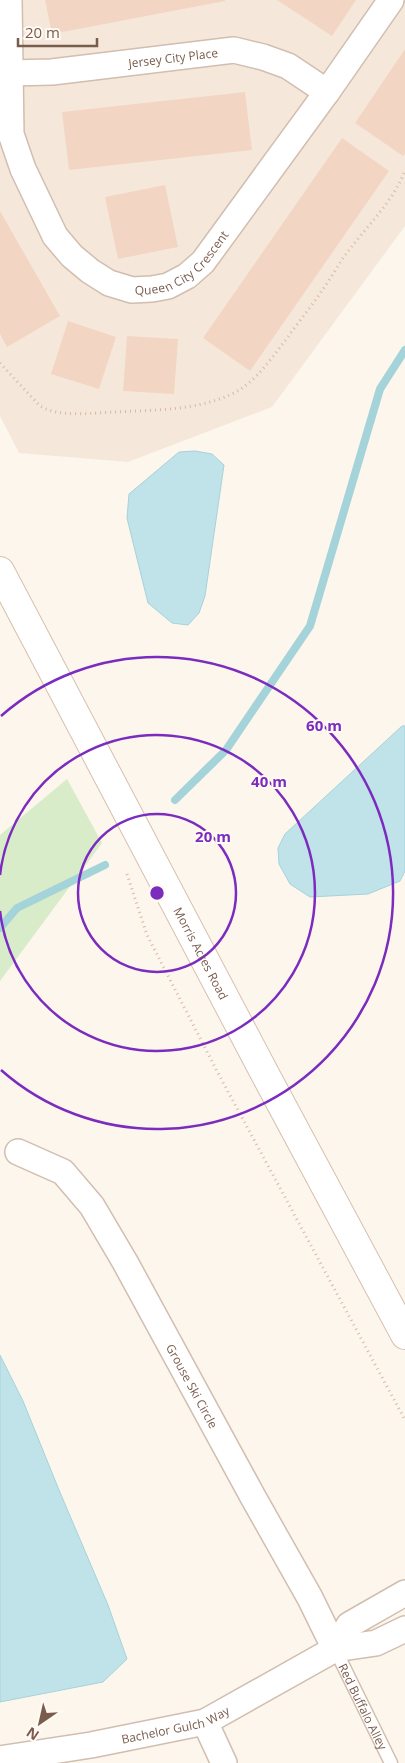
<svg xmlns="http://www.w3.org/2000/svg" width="405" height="1763" font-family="'Open Sans',sans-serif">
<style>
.residential{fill:#f5e8da}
.green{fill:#d8ecc9}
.water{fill:#bfe3e8;stroke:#a5d3da}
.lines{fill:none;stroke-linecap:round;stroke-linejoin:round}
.stream{stroke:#a5d3da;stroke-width:8}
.building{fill:#f3d5c3}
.lane-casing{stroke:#d1beb0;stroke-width:15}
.street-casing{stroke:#d1beb0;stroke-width:28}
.secondary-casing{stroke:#d6c0b0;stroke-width:30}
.path{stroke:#d9b8a5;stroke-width:3;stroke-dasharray:1 4;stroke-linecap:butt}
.lane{stroke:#fff;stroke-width:12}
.street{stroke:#fff;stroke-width:25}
.secondary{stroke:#fff;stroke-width:28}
.ring{fill:none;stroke:#7b2cbf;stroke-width:2.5}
.labels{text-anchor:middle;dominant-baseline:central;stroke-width:4;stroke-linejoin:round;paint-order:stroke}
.street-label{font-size:12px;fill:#7a5c4d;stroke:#fffaf3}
.centre{fill:#7b2cbf;stroke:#fffaf3;stroke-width:2.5}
.ring-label{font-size:15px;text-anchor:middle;font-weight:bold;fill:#7b2cbf;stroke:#fffaf3;stroke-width:4;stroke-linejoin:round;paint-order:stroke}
</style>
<rect width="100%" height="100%" fill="#fdf6ec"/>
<path class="residential" d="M 0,0 L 405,0 L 405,226 L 272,407 L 128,462 L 19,453 L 0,416 Z"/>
<path class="green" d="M 67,779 L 102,843 L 0,981 L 0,835 Z"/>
<path class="water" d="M 195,451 L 212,454 L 224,465 L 205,596 L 199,613 L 188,625 L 172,623 L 148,603 L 127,518 L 129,494 L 179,452 Z
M 402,726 L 405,726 L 405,871 L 400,881 L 368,894 L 310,897 L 290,884 L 279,864 L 278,848 L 285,834 Z
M 0,1355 L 23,1401 L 59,1490 L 108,1605 L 127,1659 L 103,1682 L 0,1702 Z"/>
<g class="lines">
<path class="stream" d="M 175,800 L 226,750 L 310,626 L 380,389 L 405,350
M 0,928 L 17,908 L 105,865"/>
</g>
<path class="building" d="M 45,0 L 225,0 L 225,1 L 52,34 Z
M 277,0 L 356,0 L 332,36 Z
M 405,49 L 405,154 L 403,156 L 355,123 Z
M 245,92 L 252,150 L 69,170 L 62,112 Z
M 342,138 L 389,171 L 250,371 L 203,338 Z
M 165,185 L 178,247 L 118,259 L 105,197 Z
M 0,211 L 60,316 L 7,347 L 0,334 Z
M 68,321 L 116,337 L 99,389 L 51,374 Z
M 127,336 L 178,339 L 174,394 L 123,391 Z"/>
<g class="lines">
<defs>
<g id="lane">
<path id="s1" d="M 335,1649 L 391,1763"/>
</g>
<g id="street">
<path id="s2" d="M 9,0 L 11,134 L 23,169 L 55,236 L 72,256 L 90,271 L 109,283 L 132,290 L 152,289 L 168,286 L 187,276 L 203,262 L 327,92 L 391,0"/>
<path id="s3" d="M 9,73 L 52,72 L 234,50 L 263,57 L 288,66 L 327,92"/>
<path id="s4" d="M 18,1152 L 63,1172 L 92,1206 L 125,1262 L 253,1497 L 310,1598 L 335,1649"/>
<path d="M 335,1649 L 349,1625 L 405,1593"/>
<path d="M 205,1722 L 224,1763"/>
<path id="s5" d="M 0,1759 L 91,1745 L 205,1722 L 335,1649 L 376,1643 L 405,1629"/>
</g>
<g id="secondary">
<path id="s6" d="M 0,571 L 265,1074 L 405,1335"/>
</g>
</defs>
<use href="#lane" class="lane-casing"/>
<use href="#street" class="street-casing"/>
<use href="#secondary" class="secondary-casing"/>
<path class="path" d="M 0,363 L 39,405 C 56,418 92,413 113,412 C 153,410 195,411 232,394 C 256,382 269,361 285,341 C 297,324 311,307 323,289 C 331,278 338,265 346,254 C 366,227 392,203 405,171
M 127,874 L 147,935 L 218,1073 L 405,1420"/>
<use href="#lane" class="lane"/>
<use href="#street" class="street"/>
<use href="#secondary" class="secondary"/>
</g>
<g class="ring">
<circle cx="157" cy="893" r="79"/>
<path d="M0 875A158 158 0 1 1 0 911"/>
<path d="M1 716A236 236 0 1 1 1 1070"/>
</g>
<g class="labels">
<g class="street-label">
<text stroke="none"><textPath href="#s3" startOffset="165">Jersey City Place</textPath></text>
<text stroke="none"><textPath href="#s2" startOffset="401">Queen City Crescent</textPath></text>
<text stroke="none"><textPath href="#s6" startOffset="432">Morris Acres Road</textPath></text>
<text stroke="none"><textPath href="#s4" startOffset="300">Grouse Ski Circle</textPath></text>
<text stroke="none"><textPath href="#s1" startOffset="64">Red Buffalo Alley</textPath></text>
<text stroke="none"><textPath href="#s5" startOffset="179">Bachelor Gulch Way</textPath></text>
</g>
</g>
<circle cx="157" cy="893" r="8" class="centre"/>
<g class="ring-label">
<text x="324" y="731">60 m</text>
<text x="269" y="787">40 m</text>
<text x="213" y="842">20 m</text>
</g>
<g transform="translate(40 1723) rotate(214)" stroke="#fffaf3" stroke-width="4" paint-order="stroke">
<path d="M0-4L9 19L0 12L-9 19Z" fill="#7a5c4d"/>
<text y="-8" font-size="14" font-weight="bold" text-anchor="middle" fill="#7a5c4d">N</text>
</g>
<path d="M18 38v8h79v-8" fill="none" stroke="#7a5c4d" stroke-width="2.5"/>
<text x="25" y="38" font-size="15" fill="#7a5c4d" stroke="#fffaf3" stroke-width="4" paint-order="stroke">20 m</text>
</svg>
